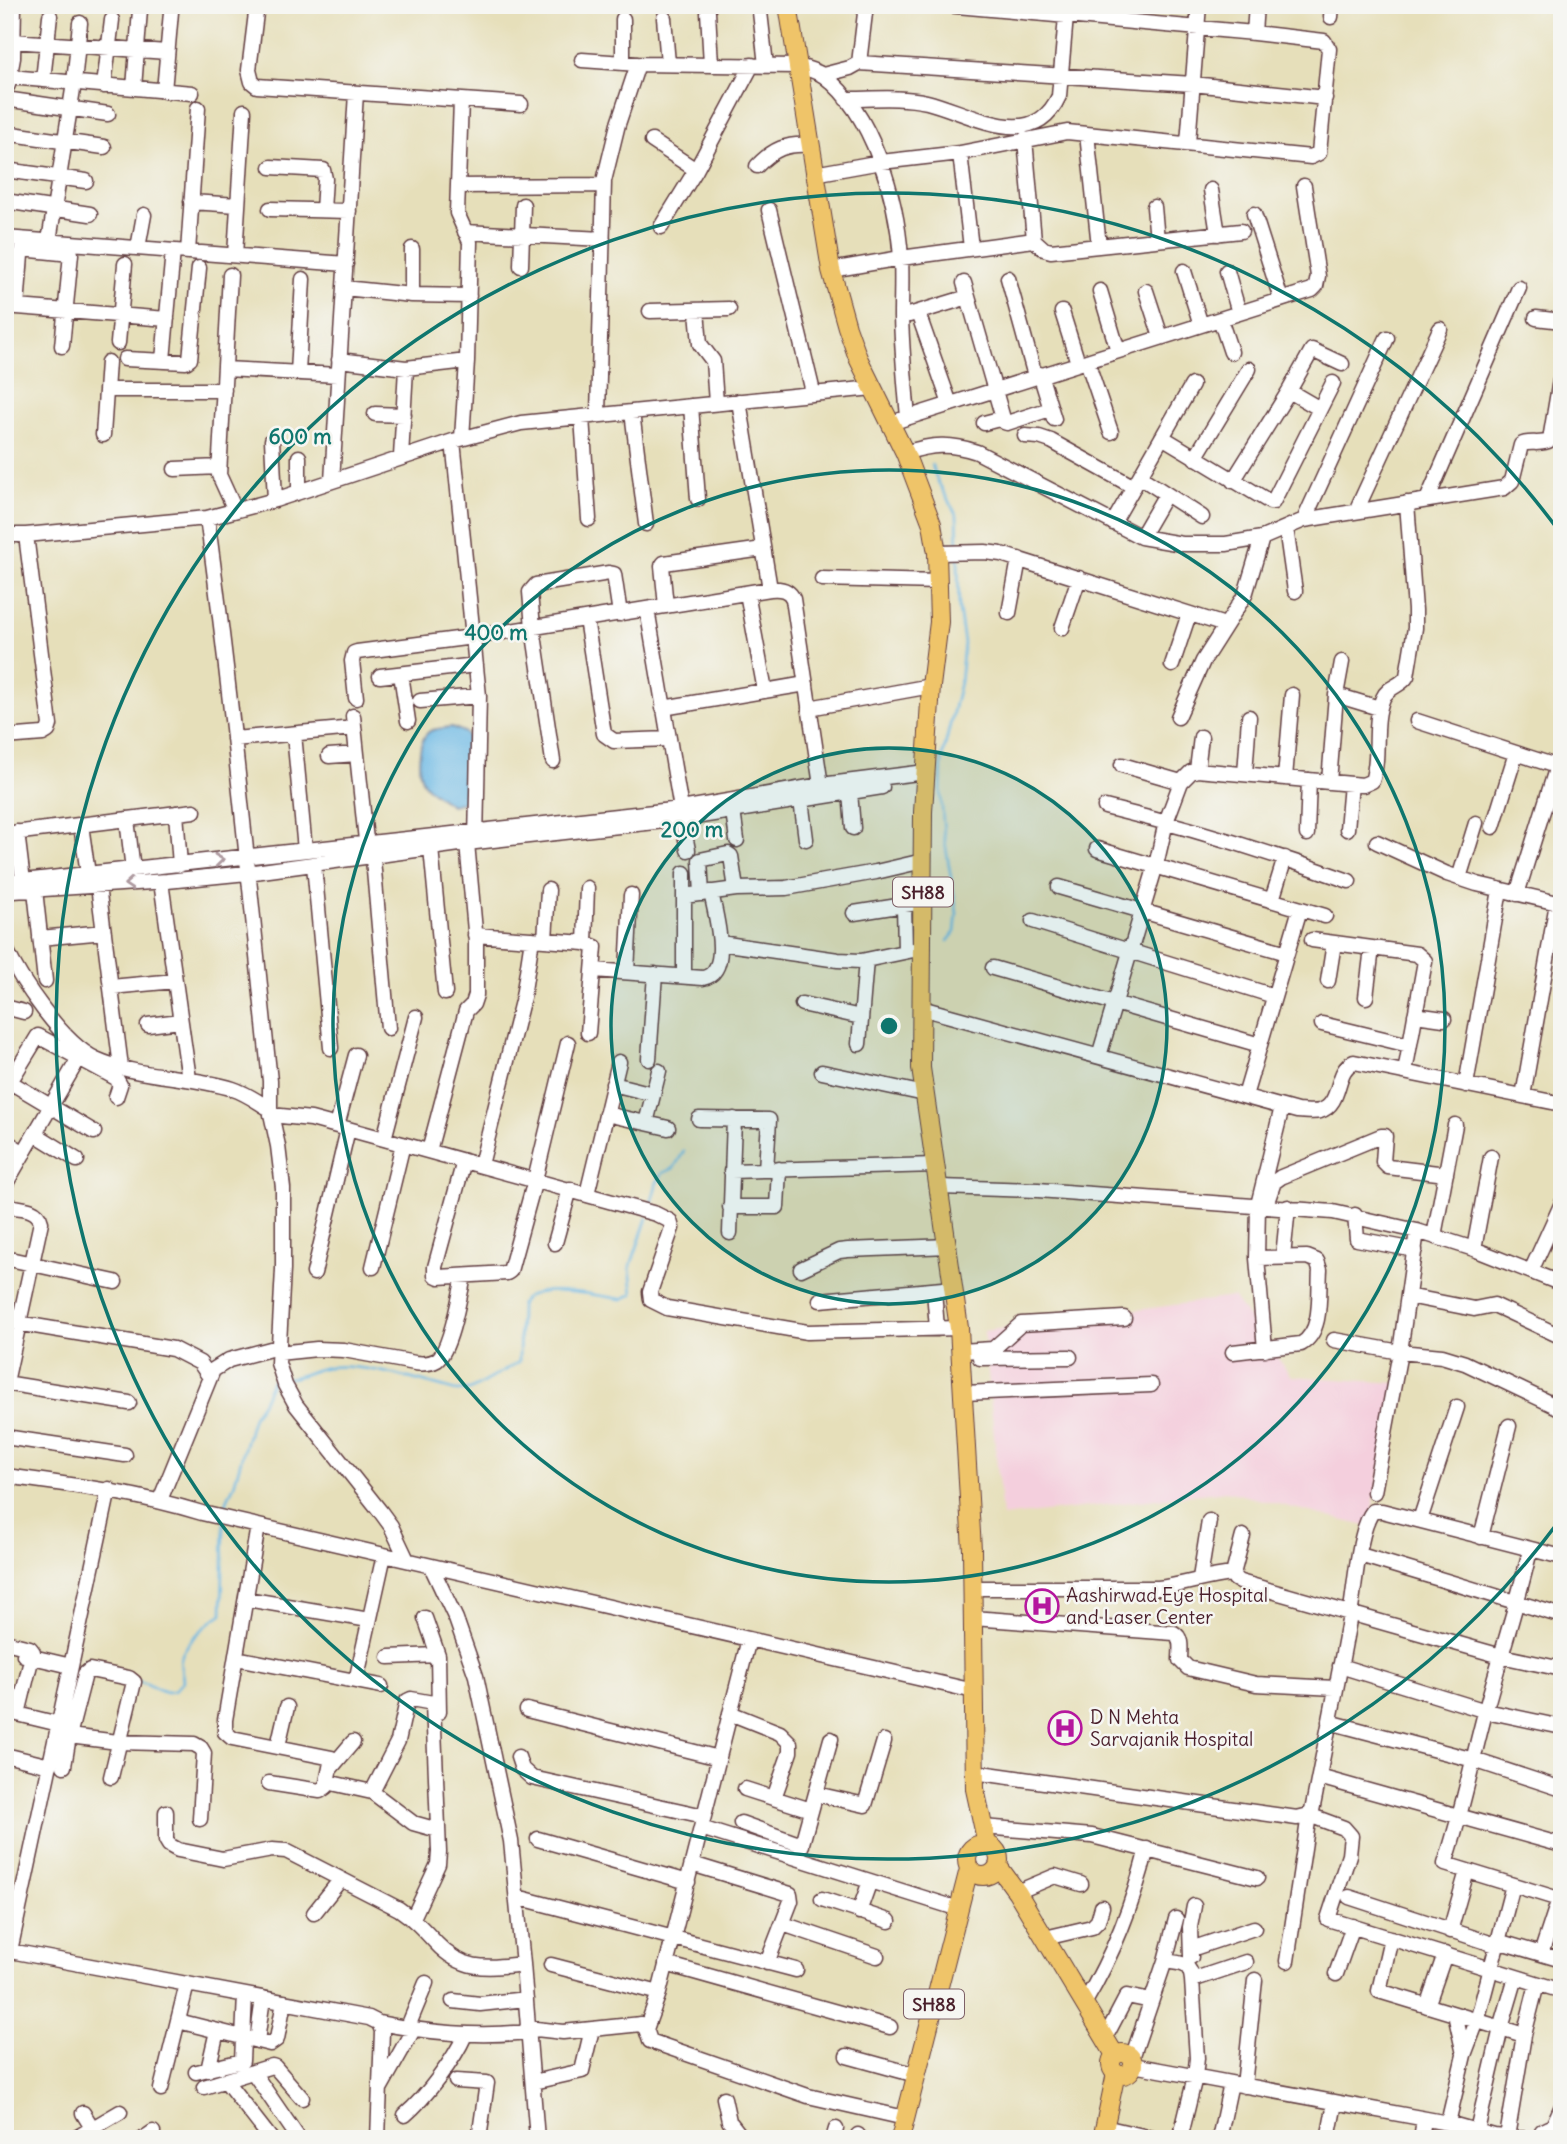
<svg xmlns="http://www.w3.org/2000/svg" width="1567" height="2144" font-family="Delius,sans-serif">
<style>
.built{fill:#f4cfdd}
.water{fill:#6ab8e4;stroke:#5a6c88;stroke-width:2}
.lines{fill:none;stroke-linecap:round;stroke-linejoin:round}
.stream{stroke:#6ab8e4;stroke-width:2.5}
.minor-casing{stroke:#613c40;stroke-width:17}
.major-casing{stroke:#613c40;stroke-width:20}
.minor{stroke:#fff;stroke-width:14}
.major{stroke:#efc469;stroke-width:18}
.oneway{stroke:#ae9aa0}
.ring{fill:none;stroke:#0f766e;stroke-width:3.5}
.labels{text-anchor:middle;dominant-baseline:central;stroke-width:5;stroke-linejoin:round;paint-order:stroke}
.shield{fill:#f6f6f2;stroke:#7e6067;stroke-width:2}
.shield-label{font-size:18px;font-weight:bold;fill:#4a1f2b}
.poi-label{font-size:19px;fill:#4a1f2b;stroke:#f6f6f2;text-anchor:start}
.centre{fill:#0f766e;stroke:#f6f6f2;stroke-width:3.5}
.ring-label{font-size:21px;text-anchor:middle;font-weight:bold;fill:#0f766e;stroke:#f6f6f2;stroke-width:5;stroke-linejoin:round;paint-order:stroke}
</style>
<rect width="100%" height="100%" fill="#f6f6f2"/>
<filter id="ink" filterUnits="userSpaceOnUse"><feTurbulence type="fractalNoise" baseFrequency=".0143" numOctaves="2"/><feDisplacementMap in="SourceGraphic" scale="14" xChannelSelector="R" yChannelSelector="G"/><feConvolveMatrix kernelMatrix="1 2 1 2 8 2 1 2 1" color-interpolation-filters="sRGB"/></filter>
<filter id="wash" filterUnits="userSpaceOnUse"><feTurbulence type="fractalNoise" baseFrequency=".00686" numOctaves="4" result="noise"/><feDisplacementMap in="SourceGraphic" scale="28" xChannelSelector="R" yChannelSelector="G"/><feGaussianBlur stdDeviation="1.57" result="paint"/><feColorMatrix in="noise" values="0 0 0 0 0 0 0 0 0 0 0 0 0 0 0 0 0 1.4 0 .05"/><feComposite in="paint" operator="in"/></filter>
<g filter="url(#wash)">
<rect width="100%" height="100%" fill="#e6dfba"/>
<path class="built" d="M 1233,1297 L 1291,1376 L 1397,1383 L 1369,1527 L 1226,1491 L 1002,1517 L 984,1331 Z"/>
<path class="water" d="M 452,727 L 464,732 L 468,737 L 465,764 L 471,790 L 469,797 L 464,802 L 451,805 C 442,798 430,792 424,783 C 416,773 418,738 430,731 C 436,728 445,728 452,727 Z"/>
<g class="lines">
<path class="stream" d="M 932,465 L 937,480 L 957,516 L 958,547
M 948,941 L 955,932 L 957,913 L 944,836 L 941,792 L 942,759 L 960,682 L 964,643 L 959,610 L 958,557
M 650,1208 L 657,1182 L 663,1173 L 674,1168 L 684,1151
M 287,1378 C 302,1378 314,1368 329,1367 C 365,1363 421,1382 457,1391 L 470,1390 L 519,1362 L 520,1307 C 525,1279 600,1296 622,1299 L 633,1294 L 630,1268 L 647,1218
M 225,1513 L 227,1501 L 234,1485 L 253,1416 L 263,1401 L 272,1380 L 277,1378
M 84,1661 L 93,1664
M 139,1681 L 166,1692 L 174,1691 L 183,1681 C 183,1673 179,1666 181,1658 C 184,1644 210,1621 222,1614 L 224,1523"/>
</g>
</g>
<g filter="url(#ink)">
<g class="lines">
<defs>
<path id="minor" d="M 257,5 L 249,70 L 252,82 L 257,86 L 521,104
M 708,12 L 711,64
M 760,12 L 766,65
M 1331,17 L 1332,5
M 664,18 L 668,63
M 623,19 L 623,63
M 1254,33 L 1256,5
M 13,41 L 167,52
M 582,60 L 638,64 L 799,66 C 807,69 817,71 824,76 C 873,113 897,199 901,258 C 902,277 901,297 901,317 C 902,350 905,384 908,417
M 859,63 L 1193,84 L 1325,98
M 823,75 L 850,68 L 859,63 L 866,5
M 10,77 L 192,93
M 43,80 L 50,16
M 8,85 L 13,58 L 14,5
M 104,86 L 112,20
M 134,88 L 140,10
M 164,91 L 171,12
M 5,99 L 108,114
M 846,99 C 872,99 901,96 927,102 C 971,113 1033,154 1059,96 L 1067,5
M 461,100 L 457,213 L 470,242 L 467,361 L 462,438
M 5,133 L 104,147
M 1087,134 L 1099,246
M 1025,139 L 1034,240 L 1044,249 L 1051,251 L 1241,231
M 652,141 L 696,170
M 1188,143 L 1199,5
M 960,153 L 971,248
M 757,166 C 773,149 787,143 810,145
M 271,167 L 323,170 L 325,179 L 323,210
M 5,170 L 86,181
M 814,174 L 881,162 L 960,153 L 1067,132 L 1311,157 L 1319,153 L 1329,49 L 1324,41 L 1254,33 L 946,5
M 458,186 L 604,185
M 1211,190 L 1218,234
M 5,201 L 90,214
M 191,202 L 238,205
M 1154,207 L 1157,240
M 270,209 L 349,211
M 769,210 L 813,392
M 1254,214 L 1281,299
M 661,227 L 696,170 L 752,65
M 465,232 L 603,239
M 5,238 L 346,264
M 49,241 L 74,83 L 80,23
M 138,248 L 144,215
M 22,249 L 71,254 L 62,346
M 188,252 L 198,108
M 235,255 L 244,111
M 521,266 L 523,205
M 831,270 L 901,258 L 1034,240
M 1184,271 L 1201,325
M 1227,271 L 1239,313
M 230,275 L 219,475 L 235,510
M 1008,278 L 1035,376
M 964,283 L 1004,422 L 1007,423 L 1050,409
M 344,288 L 412,295 L 469,296
M 1100,291 L 1118,351
M 1146,291 L 1161,337
M 412,295 L 412,249
M 5,306 L 167,319
M 17,307 L 22,242
M 650,311 L 729,309
M 697,311 L 700,344 L 713,361 L 716,403
M 1062,312 L 1078,363
M 918,313 L 950,404
M 909,315 L 968,297
M 1536,318 L 1562,321
M 1220,319 L 1231,352
M 118,343 L 125,264
M 125,359 L 186,362 L 190,359 L 199,268
M 163,360 L 173,251
M 339,360 L 406,368 L 467,361
M 1087,361 L 1111,432
M 225,369 L 338,375
M 298,373 L 303,279
M 1040,374 L 1054,419
M 106,390 L 224,390
M 1289,391 L 1312,350 L 1342,364
M 739,401 L 770,589
M 691,406 L 698,499
M 632,412 L 646,524
M 375,414 L 404,415
M 598,415 L 604,181 L 618,124 L 638,64
M 582,417 L 589,519
M 900,420 L 1312,290 L 1316,286 L 1318,276 L 1304,186
M 984,423 L 1003,418
M 103,435 L 108,362
M 1025,436 L 1039,437 L 1051,441 L 1134,487
M 1162,437 L 1270,502 L 1273,502 L 1333,383
M 272,440 L 275,500
M 453,441 L 479,696 L 476,841
M 905,453 C 932,444 951,443 977,452 L 1141,537 L 1182,544 L 1226,544 L 1262,538 L 1304,520 L 1504,488 L 1512,481 L 1521,445 C 1529,440 1541,446 1550,440 L 1562,368
M 299,457 L 299,492
M 401,457 L 406,368
M 1195,458 L 1249,369
M 175,469 L 219,467
M 1140,477 L 1202,517
M 332,481 L 356,93
M 1233,481 L 1289,391 L 1320,409
M 1427,500 L 1519,288
M 1356,511 L 1440,329
M 207,518 C 233,705 250,894 270,1081 L 270,1109 L 278,1146 L 283,1188 L 283,1269 L 278,1363 L 285,1385 L 296,1405 L 380,1511 L 391,1526 L 407,1560
M 1304,520 L 1387,338
M 1113,523 L 1192,385
M 1286,528 L 1295,591
M 5,535 L 26,535 L 207,518 L 275,500 L 453,441 L 521,423 L 873,388
M 1141,537 L 1166,494
M 937,553 L 985,552 L 1001,554 L 1225,625
M 822,579 L 938,582
M 747,593 L 765,691
M 666,606 L 662,566 L 664,563 L 763,549
M 647,609 L 681,809
M 1009,613 L 1019,559
M 586,619 L 604,734 L 614,741 L 669,739
M 1062,628 L 1079,578
M 1172,665 L 1189,614
M 401,674 L 408,721
M 380,676 L 476,665
M 1336,695 L 1379,708
M 356,698 L 352,661 L 354,653 L 357,652 L 473,637 L 770,589 C 780,588 789,589 793,599 L 822,792
M 420,701 L 479,696
M 663,708 L 806,684
M 809,708 L 931,686
M 353,716 L 367,850
M 1178,717 L 1203,661 L 1245,595 L 1262,538
M 1417,721 L 1562,768
M 294,734 L 305,850
M 5,737 L 43,734 L 48,731 L 50,725 L 26,535
M 234,739 L 354,728
M 329,756 L 357,754
M 553,761 L 533,628 L 530,592 L 536,585 L 609,573 L 614,574 L 620,614
M 1122,765 L 1181,782
M 1197,770 L 1201,737
M 1245,774 L 1249,717
M 1285,778 L 1292,695
M 1329,782 L 1336,695 L 1342,662
M 850,792 L 853,828
M 801,800 L 806,839
M 1105,807 C 1188,827 1269,852 1349,881
M 733,811 L 737,840
M 176,813 L 180,865
M 127,819 L 133,870
M 682,819 L 688,850
M 81,825 L 88,874
M 1493,827 L 1516,753
M 1347,829 L 1351,784
M 17,832 L 23,881
M 5,834 L 194,811
M 1307,834 L 1309,780
M 1377,842 L 1447,874 L 1477,884 L 1562,904
M 372,848 L 388,1028
M 431,848 L 445,993
M 1097,849 L 1325,916
M 314,865 L 331,1048
M 684,873 L 684,976
M 1459,878 L 1476,823
M 161,882 L 189,1079
M 5,883 L 681,809 L 821,785 L 926,772
M 98,886 L 121,1067
M 1059,887 L 1287,953
M 35,890 L 45,981
M 13,891 L 167,881 L 247,873 L 467,843 L 682,819 L 882,787
M 702,894 L 700,860 L 728,854 L 731,856 L 736,889
M 1517,894 L 1557,766
M 684,896 L 736,889 L 786,888 L 876,872 L 923,861
M 1272,900 L 1285,858
M 904,904 L 905,951
M 854,913 L 923,902
M 1033,921 L 1274,996
M 475,935 L 585,943 L 595,947 L 588,1033
M 40,938 L 104,932
M 545,940 L 548,890
M 1312,940 L 1417,954 L 1425,961 L 1405,1072
M 585,943 L 587,888
M 720,943 L 838,960 L 861,961 L 923,948
M 5,947 C 20,980 63,1044 96,1059 C 138,1078 189,1075 233,1089 C 246,1093 258,1102 270,1109
M 993,968 L 1260,1045
M 594,970 L 703,978 C 733,972 715,914 711,892
M 627,972 L 631,895
M 1328,981 L 1334,943
M 111,987 L 175,981
M 1366,997 L 1372,948
M 802,1004 L 861,1017
M 5,1007 L 24,1012
M 921,1008 L 1297,1111 C 1304,1111 1313,1113 1320,1111 C 1343,1104 1334,1070 1354,1062 L 1562,1104
M 1415,1015 L 1444,1019
M 1322,1024 L 1409,1045
M 148,1025 L 180,1021
M 859,1044 L 866,960
M 1099,1056 L 1156,865 L 1166,822 L 1181,782 L 1191,772 L 1197,770 L 1363,785 L 1372,781 C 1381,755 1372,724 1383,698 C 1389,685 1401,687 1407,676 L 1415,628 L 1415,610 L 1407,503
M 649,1059 L 655,974
M 822,1072 L 925,1094
M 10,1082 L 94,1132
M 613,1084 L 653,1094
M 1466,1085 L 1500,890
M 5,1090 L 38,1036 L 116,1078 L 120,1085 L 116,1097
M 1245,1096 L 1300,909
M 1523,1096 L 1557,903
M 606,1114 L 668,1128
M 271,1115 L 311,1119 L 337,1126 L 656,1214 L 670,1221 L 672,1228 L 650,1292 L 651,1300 L 667,1308 L 807,1332 L 959,1328
M 699,1119 L 769,1120 L 766,1170
M 646,1123 L 659,1071
M 337,1126 L 356,1055
M 35,1134 L 77,1160
M 384,1139 L 416,1017
M 5,1141 L 24,1153
M 429,1151 L 466,1011 L 473,1004 L 476,995 L 476,942 L 467,843
M 464,1161 L 435,1267 L 435,1275 L 439,1277 L 507,1273 L 510,1271 L 535,1180 L 568,1043
M 481,1165 L 523,997 L 532,939
M 731,1171 L 936,1165
M 5,1185 L 79,1058
M 940,1187 L 1038,1190 L 1333,1212 L 1417,1231 L 1474,1249 L 1562,1284
M 587,1194 L 619,1062
M 1268,1199 L 1274,1182 L 1281,1177 L 1381,1136 L 1385,1136 L 1383,1162 L 1388,1167 L 1446,1174
M 5,1206 C 18,1208 38,1207 41,1222 L 5,1387
M 730,1207 L 777,1207 L 779,1169
M 1355,1215 L 1357,1239 L 1415,1250
M 730,1233 L 734,1119
M 1434,1236 L 1455,1125
M 555,1243 L 570,1189
M 1474,1249 L 1491,1157
M 1283,1257 L 1288,1207
M 5,1258 L 115,1282
M 373,1267 L 403,1144
M 801,1269 L 839,1251 L 848,1250 L 949,1246
M 1531,1271 L 1562,1203
M 314,1273 L 348,1129
M 934,1290 L 937,1329
M 1408,1296 L 1474,1309 L 1494,1305 L 1562,1337
M 820,1300 L 954,1288
M 5,1321 L 173,1349 L 200,1363 L 209,1376
M 1334,1340 L 1400,1352 L 1442,1356 L 1465,1363 L 1562,1409
M 1265,1349 L 1257,1258 L 1258,1205 L 1282,1107
M 961,1351 L 993,1349 L 1021,1324 L 1124,1318
M 1233,1352 L 1301,1344 C 1324,1331 1318,1293 1320,1270 L 1317,1261 L 1307,1257 L 1257,1258
M 278,1353 L 317,1349 L 344,1350 L 415,1363 C 423,1364 430,1364 437,1360 C 451,1349 460,1294 464,1276
M 980,1358 L 1070,1357
M 5,1383 L 129,1403
M 964,1393 L 1151,1385
M 5,1437 L 125,1455
M 5,1476 C 72,1485 137,1493 202,1513 L 974,1691
M 1374,1492 L 1400,1352 L 1417,1231
M 160,1500 L 213,1370 L 229,1360 L 278,1347
M 1420,1520 L 1457,1407
M 258,1526 L 225,1720 L 225,1732 L 232,1738 L 332,1758 L 326,1787 L 320,1791 L 269,1783
M 1243,1536 L 1233,1574 L 1235,1579 L 1240,1582 L 1501,1656 L 1562,1669
M 1481,1537 L 1509,1426
M 1530,1550 C 1518,1603 1500,1656 1486,1709 C 1472,1761 1462,1813 1445,1864 L 1562,1900
M 1360,1555 L 1562,1616
M 431,1566 L 456,1619 L 476,1676 L 511,1841 L 523,1964 L 537,2139
M 1200,1578 L 1209,1521
M 972,1588 L 1158,1588 C 1184,1585 1207,1576 1233,1574
M 246,1599 L 369,1620
M 425,1618 L 438,1655 L 439,1712
M 973,1618 L 1174,1633 C 1183,1638 1180,1650 1180,1660 L 1188,1668 L 1256,1684 L 1335,1688
M 5,1642 L 30,1648 L 33,1652 L 18,1714
M 24,1655 L 71,1666
M 389,1657 L 438,1655
M 236,1658 L 381,1686
M 1340,1666 L 1486,1711 L 1562,1727
M 356,1681 L 384,1555
M 527,1710 L 719,1758
M 5,1711 L 59,1724
M 730,1713 L 780,1733 L 790,1743 L 790,1752 L 774,1798
M 1329,1722 L 1474,1760 L 1562,1789
M 69,1736 L 118,1742 L 194,1744 L 201,1748 L 204,1753 L 200,1819
M 278,1746 L 287,1707
M 5,1755 L 50,1766
M 518,1757 L 522,1769 L 532,1778 L 704,1816
M 64,1766 L 69,1736 L 85,1674 L 90,1670 L 129,1678 L 134,1682 L 111,1777
M 331,1768 L 353,1742
M 974,1772 L 1297,1818 L 1309,1815 L 1312,1811 C 1325,1746 1338,1681 1350,1615 C 1355,1589 1358,1530 1373,1511 L 1382,1511 L 1562,1557
M 1319,1777 L 1562,1845
M 327,1782 L 372,1792 L 413,1823 L 438,1830
M 745,1789 L 811,1810
M 372,1792 L 398,1741 L 407,1701 L 411,1699 L 433,1703 L 439,1852 L 438,1864 L 413,1918
M 816,1794 L 865,1805 L 884,1741
M 166,1812 L 166,1840 L 169,1845 L 178,1850 L 223,1859 L 272,1850 L 286,1851 L 399,1909 C 414,1919 424,1930 436,1943 C 463,1972 487,1968 523,1964
M 741,1823 L 802,1845
M 983,1827 L 1092,1836 L 1257,1878
M 701,1828 L 959,1909
M 538,1839 L 688,1882
M 798,1858 L 831,1739
M 692,1864 L 790,1894 L 791,1901 L 767,1963
M 1017,1892 L 1055,1876 L 1081,1884
M 517,1897 L 796,1970
M 1349,1897 L 1496,1945
M 822,1899 L 889,1921
M 859,1912 L 870,1881
M 314,1913 L 341,1879
M 783,1924 L 877,1956
M 1450,1931 L 1467,1871
M 1045,1938 L 1092,1927 L 1098,1921 L 1102,1907
M 1391,1938 L 1379,1991 L 1524,2035
M 1497,1941 L 1562,1960
M 1191,1949 L 1254,1928
M 5,1950 L 369,2018 L 379,2023 L 382,2031 L 378,2139
M 10,1951 L 109,1489
M 1541,1954 L 1559,1899
M 1191,1957 L 1190,1927 L 1194,1906
M 1165,1961 C 1181,1964 1190,1961 1192,1980 L 1197,2058 L 1195,2077 L 1180,2139
M 1287,1961 L 1309,1815 L 1344,1828 L 1351,1836 L 1349,1855 L 1328,1919 L 1562,1991
M 666,1964 L 890,2027
M 551,1965 L 659,1993
M 1336,1974 L 1353,1926
M 1192,1980 L 1246,1962
M 453,2001 L 480,2004 L 526,1999
M 1084,2004 C 1114,1953 1132,1906 1147,1849
M 1427,2006 L 1445,1954
M 1455,2014 L 1464,2054
M 178,2021 L 270,2044 L 277,2039 L 284,2002
M 379,2023 C 430,2033 476,2037 528,2032
M 527,2028 L 563,2032 L 641,2024 L 646,2029 L 650,2041 L 808,2096 L 905,2118
M 407,2029 L 426,1983
M 646,2029 L 659,1993 L 749,1639
M 1105,2038 L 1127,1996 L 1151,2001
M 257,2041 L 263,1998
M 847,2056 L 916,2075
M 1132,2058 L 1165,1961 L 1176,1919
M 1133,2065 L 1448,2123 L 1494,2136 L 1529,2139
M 208,2070 L 217,2031
M 196,2072 L 242,2061 L 245,1995
M 253,2072 L 299,2139
M 225,2080 L 271,2139
M 456,2081 L 487,2083 L 479,2139
M 533,2082 L 582,2071 L 592,2029
M 1244,2086 L 1255,1980
M 204,2087 L 272,2066 L 275,2067 L 302,2098
M 381,2087 L 413,2030
M 161,2089 L 187,1984
M 724,2098 L 729,2121 L 743,2139
M 83,2113 L 99,2139
M 405,2115 C 426,2097 454,2060 465,2035
M 1448,2123 L 1464,2055 L 1477,2021 L 1513,1885
M 1104,2127 L 1156,2139
M 1552,2128 L 1562,2106
M 1507,2137 L 1524,2035 L 1537,1984
M 74,2139 L 120,2112
M 143,2139 L 153,2132
M 833,2139 L 836,2129
M 857,2139 L 858,2135
M 1219,2139 L 1231,2083
M 1328,2139 L 1335,2103
M 1421,2139 L 1424,2119
M 1475,2139 L 1501,2028 L 1516,1977
M 1538,2139 L 1542,2131 L 1548,2128 L 1555,2130 L 1560,2139"/>
<path id="major" d="M 788,5 L 831,270 L 847,327 L 858,358 L 905,453 L 932,524 L 937,553 L 939,622 L 931,686 L 923,812 L 921,1068 L 959,1328 L 972,1550 L 975,1789 L 987,1844
M967 1860a16 16 0 1 1 32 0a16 16 0 1 1-32 0Z
M 998,1866 L 1017,1892 L 1115,2055
M1111 2064a11 11 0 1 1 22 0a11 11 0 1 1-22 0Z
M 900,2139 L 969,1869
M 1102,2139 L 1116,2073"/>
</defs>
<use href="#minor" class="minor-casing"/>
<use href="#major" class="major-casing"/>
<use href="#minor" class="minor"/>
<use href="#major" class="major"/>
</g>
<defs><path id="oneway-chevron" d="M-2-3.5L2.5 0L-2 3.5" fill="none" stroke-width="1.6" stroke-linecap="round" stroke-linejoin="round" transform="scale(1.75)"/></defs>
<g class="oneway">
<use href="#oneway-chevron" transform="translate(219 860) rotate(-6)"/>
<use href="#oneway-chevron" transform="translate(129 884) rotate(176)"/>
</g>
</g>
<circle cx="889" cy="1026" r="278" fill="#0f766e" fill-opacity=".12"/>
<g class="ring">
<circle cx="889" cy="1026" r="278"/>
<circle cx="889" cy="1026" r="556"/>
<path d="M1559 1521A833 833 0 1 1 1559 531"/>
</g>
<defs>
<symbol id="hospital-ring" viewBox="-11 -11 22 22"><circle r="9.5" fill="#f6f6f2" stroke="#b5179e" stroke-width="1.5"/><path d="M-5-5h3v3.5h4V-5h3V5h-3V1.5h-4V5h-3Z" fill="#b5179e"/></symbol>
</defs>
<g fill-rule="evenodd">
<use href="#hospital-ring" x="1023" y="1587" width="38" height="38"/>
<use href="#hospital-ring" x="1046" y="1709" width="38" height="38"/>
</g>
<g class="labels">
<g class="shield">
<rect x="893" y="877.5" width="60" height="29" rx="5"/>
<rect x="904" y="1989.5" width="60" height="29" rx="5"/>
</g>
<g class="shield-label">
<text x="923" y="892">SH88</text>
<text x="934" y="2004">SH88</text>
</g>
<g class="poi-label">
<text x="1066" y="1595">Aashirwad Eye Hospital<tspan x="1066" dy="22">and Laser Center</tspan></text>
<text x="1090" y="1717">D N Mehta<tspan x="1090" dy="22">Sarvajanik Hospital</tspan></text>
</g>
</g>
<circle cx="889" cy="1026" r="10" class="centre"/>
<g class="ring-label">
<text x="300" y="444">600 m</text>
<text x="496" y="640">400 m</text>
<text x="692" y="837">200 m</text>
</g>
<rect width="1567" height="2144" fill="none" stroke="#f6f6f2" stroke-width="28"/>
</svg>
